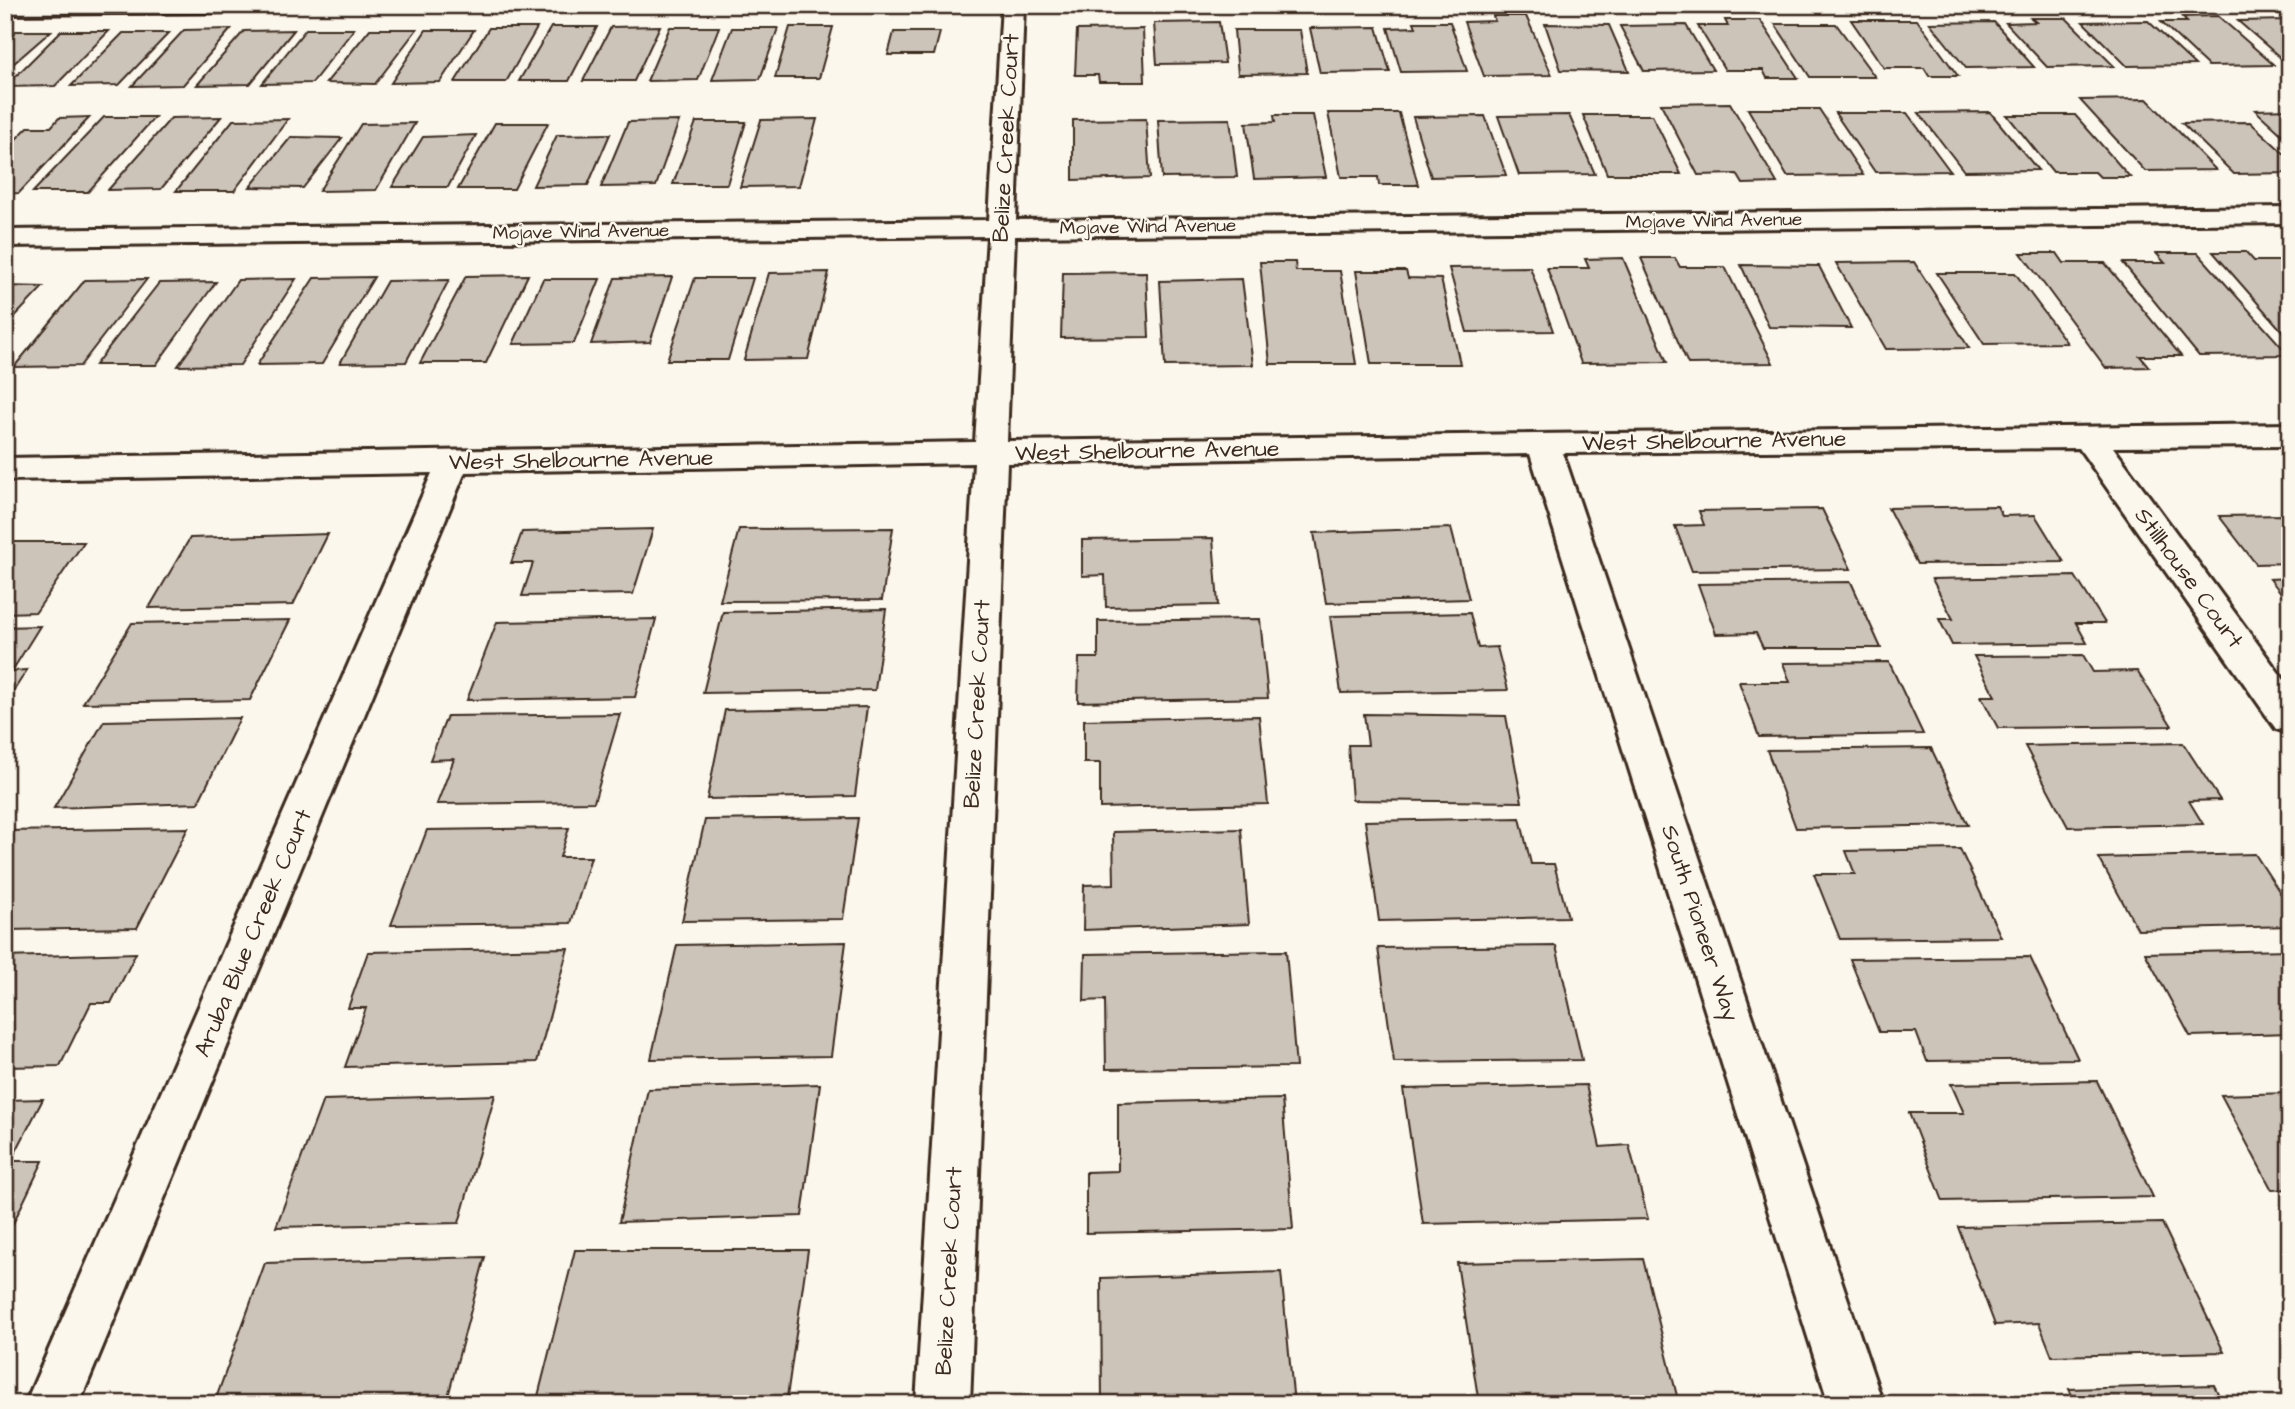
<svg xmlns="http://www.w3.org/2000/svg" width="2295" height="1409" font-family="'Architects Daughter',sans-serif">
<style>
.building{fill:#ccc4b9;stroke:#3b2a1e;stroke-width:2}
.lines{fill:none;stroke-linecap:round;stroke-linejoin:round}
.street-casing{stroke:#3b2a1e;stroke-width:6}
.street{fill:#fbf7ec;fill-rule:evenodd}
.labels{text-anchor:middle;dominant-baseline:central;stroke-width:5;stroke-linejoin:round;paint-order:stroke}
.far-street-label{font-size:19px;fill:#3b2a1e;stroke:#fbf7ec}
.street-label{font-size:23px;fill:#3b2a1e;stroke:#fbf7ec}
</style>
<rect width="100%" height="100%" fill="#fbf7ec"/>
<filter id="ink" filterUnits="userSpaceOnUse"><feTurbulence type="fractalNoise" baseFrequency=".0143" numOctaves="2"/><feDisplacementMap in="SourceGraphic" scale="14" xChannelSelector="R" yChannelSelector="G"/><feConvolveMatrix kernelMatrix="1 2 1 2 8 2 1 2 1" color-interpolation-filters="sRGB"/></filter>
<g filter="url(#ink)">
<path class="building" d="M 1493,16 L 1526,16 L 1552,75 L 1484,76 L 1464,22 L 1495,21 Z
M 2218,16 L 2274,65 L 2208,66 L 2161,22 L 2187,22 L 2182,17 Z
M 2031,18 L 2066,18 L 2114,66 L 2047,67 L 2006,23 L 2036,22 Z
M 1725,20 L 1760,20 L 1798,78 L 1767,78 L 1763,70 L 1725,70 L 1698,26 L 1728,26 Z
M 1851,20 L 1917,20 L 1958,76 L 1929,76 L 1924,68 L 1884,68 Z
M 2290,20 L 2290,66 L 2238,21 Z
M 2148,21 L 2195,65 L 2127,66 L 2083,22 Z
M 1219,22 L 1225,63 L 1157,64 L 1154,23 Z
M 1414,22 L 1450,22 L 1467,71 L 1401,72 L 1388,28 L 1416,27 Z
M 1994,22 L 2034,67 L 1966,68 L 1930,23 Z
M 1545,24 L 1609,25 L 1629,71 L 1561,70 Z
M 1775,24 L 1836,24 L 1875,77 L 1810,77 Z
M 1686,25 L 1713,70 L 1644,71 L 1620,26 Z
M 660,26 L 634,81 L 583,81 L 611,27 Z
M 551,27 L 597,27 L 569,81 L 519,81 Z
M 670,27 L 719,27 L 698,80 L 647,81 Z
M 790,27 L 833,27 L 819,78 L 775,78 Z
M 1377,27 L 1390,72 L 1320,73 L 1310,28 Z
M 489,28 L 537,28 L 506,82 L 455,82 Z
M 732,28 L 778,28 L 760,79 L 712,80 Z
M 231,29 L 183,85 L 132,86 L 184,30 Z
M 306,29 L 354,29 L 312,83 L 262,84 Z
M 370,29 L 417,29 L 375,84 L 326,83 Z
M 1143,29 L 1145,82 L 1099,82 L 1098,75 L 1075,75 L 1077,30 Z
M 294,30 L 250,84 L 197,85 L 244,31 Z
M 426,30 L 474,30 L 440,82 L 391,83 Z
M 1234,30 L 1300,30 L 1307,73 L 1238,74 Z
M 5,31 L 51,31 L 5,71 Z
M 61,31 L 109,31 L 55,86 L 5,87 Z
M 894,32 L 940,32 L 934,55 L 888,55 Z
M 123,33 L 169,33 L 119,85 L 71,86 Z
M 2147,99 L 2216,170 L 2145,171 L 2080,100 Z
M 1730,103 L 1777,183 L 1743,184 L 1737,174 L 1698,175 L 1661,104 Z
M 1748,109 L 1819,109 L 1863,175 L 1787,176 Z
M 2290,109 L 2290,142 L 2255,110 Z
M 1990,112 L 2038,170 L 1964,171 L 1919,113 Z
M 1328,113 L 1399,113 L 1418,185 L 1379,185 L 1378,177 L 1341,177 Z
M 1835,113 L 1907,113 L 1950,171 L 1875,172 Z
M 1274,115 L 1313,115 L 1326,177 L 1254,179 L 1246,123 L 1275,122 Z
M 1569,115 L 1595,174 L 1519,175 L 1498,116 Z
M 1583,115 L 1652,115 L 1681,174 L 1607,174 Z
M 2007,115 L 2075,115 L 2130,177 L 2100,177 L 2095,172 L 2053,172 Z
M 1485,116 L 1506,175 L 1431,177 L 1413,117 Z
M 90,117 L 19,193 L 5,194 L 5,150 L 28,127 L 51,127 L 59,118 Z
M 104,117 L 155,117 L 88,192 L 33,192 Z
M 221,117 L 161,189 L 108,190 L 171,118 Z
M 288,119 L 234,191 L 176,191 L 233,120 Z
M 817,119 L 799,186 L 740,187 L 761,120 Z
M 1146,119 L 1150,178 L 1073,180 L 1073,120 Z
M 1230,119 L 1237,177 L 1162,178 L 1158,120 Z
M 679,121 L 656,186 L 601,187 L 628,122 Z
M 696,122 L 746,122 L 727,184 L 673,184 Z
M 2250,122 L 2290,159 L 2290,173 L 2234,174 L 2182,123 Z
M 415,123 L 376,190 L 319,191 L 361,124 Z
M 495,123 L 548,123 L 514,189 L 458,189 Z
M 610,134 L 588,185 L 533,186 L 557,135 Z
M 476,135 L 448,187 L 392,187 L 423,137 Z
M 291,137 L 342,138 L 303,188 L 250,187 Z
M 2213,252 L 2246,252 L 2254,261 L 2290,261 L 2290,340 Z
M 2021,253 L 2057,253 L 2064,263 L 2105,263 L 2181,356 L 2140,356 L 2149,367 L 2106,368 Z
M 2156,253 L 2198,253 L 2289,355 L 2199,356 L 2123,263 L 2165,263 Z
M 1623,258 L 1667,362 L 1581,363 L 1547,268 L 1589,268 L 1585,259 Z
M 1641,258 L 1675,258 L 1680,267 L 1725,267 L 1773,363 L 1688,364 Z
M 1260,262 L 1295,262 L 1296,271 L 1340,271 L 1356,364 L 1270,364 Z
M 1914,262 L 1969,348 L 1886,349 L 1836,263 Z
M 1741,265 L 1819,266 L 1851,328 L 1769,327 Z
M 1530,267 L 1553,331 L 1467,332 L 1449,268 Z
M 1356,271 L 1406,271 L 1408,278 L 1441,279 L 1460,364 L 1371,364 Z
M 829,272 L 808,359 L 744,360 L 769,273 Z
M 1146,272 L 1149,337 L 1061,338 L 1063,273 Z
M 1937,273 L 2015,273 L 2067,343 L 1984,344 Z
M 528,275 L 486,363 L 420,363 L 466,276 Z
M 374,277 L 322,364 L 257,365 L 314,278 Z
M 672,277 L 650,342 L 591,344 L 615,278 Z
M 695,278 L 753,278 L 728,360 L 667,360 Z
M 147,279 L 80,366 L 14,367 L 85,280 Z
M 296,279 L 240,365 L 178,366 L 238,280 Z
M 543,279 L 600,279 L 574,343 L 513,344 Z
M 1242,279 L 1253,365 L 1165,366 L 1160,281 Z
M 449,280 L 406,362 L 340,363 L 387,281 Z
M 216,282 L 156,365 L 95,365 L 159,283 Z
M 5,286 L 43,287 L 5,327 Z
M 1997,506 L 2002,516 L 2035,515 L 2064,562 L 1917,564 L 1888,508 Z
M 1822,509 L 1851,569 L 1692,571 L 1675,526 L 1704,525 L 1699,511 Z
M 2290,515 L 2290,563 L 2256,564 L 2219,516 Z
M 893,528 L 882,600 L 720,601 L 739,529 Z
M 1451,528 L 1469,599 L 1326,603 L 1314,533 Z
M 653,529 L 633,594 L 522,596 L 533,563 L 511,563 L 522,532 Z
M 328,534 L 293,605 L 149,608 L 190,538 Z
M 1213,538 L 1218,605 L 1106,607 L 1105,575 L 1082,576 L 1082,540 Z
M 5,542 L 84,542 L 36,612 L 5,613 Z
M 2075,576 L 2105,623 L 2076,623 L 2087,643 L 1952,645 L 1939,619 L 1953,619 L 1932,579 Z
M 2290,578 L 2290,604 L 2270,579 Z
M 1851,582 L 1881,648 L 1763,648 L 1756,633 L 1716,634 L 1698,584 Z
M 886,609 L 875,690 L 703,693 L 723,612 Z
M 1470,613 L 1478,648 L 1497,647 L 1508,690 L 1341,693 L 1330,616 Z
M 656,619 L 635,697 L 467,700 L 497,622 Z
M 1260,619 L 1268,698 L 1078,702 L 1079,658 L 1098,658 L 1098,621 Z
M 290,620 L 250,700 L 83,703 L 132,623 Z
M 40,626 L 12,671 L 27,670 L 5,704 L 5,627 Z
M 2083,655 L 2093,672 L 2137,671 L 2172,726 L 1998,728 L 1981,696 L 1995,696 L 1974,656 Z
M 1889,662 L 1923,734 L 1759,737 L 1739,682 L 1790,682 L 1783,663 Z
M 867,707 L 855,796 L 707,799 L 725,710 Z
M 620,714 L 594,802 L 437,804 L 454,759 L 430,760 L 447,716 Z
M 1364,714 L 1506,716 L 1522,802 L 1352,800 L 1348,745 L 1368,745 Z
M 1259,716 L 1268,804 L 1100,808 L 1100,763 L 1084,763 L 1084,720 Z
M 240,718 L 198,803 L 54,808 L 104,721 Z
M 2183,743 L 2220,800 L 2189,801 L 2203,824 L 2068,827 L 2025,746 Z
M 1931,748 L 1968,825 L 1796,828 L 1767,750 Z
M 858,818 L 843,919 L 682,921 L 705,820 Z
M 1520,818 L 1531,864 L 1554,864 L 1568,917 L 1379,921 L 1365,821 Z
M 188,828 L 137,928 L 5,930 L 7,831 Z
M 569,828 L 560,857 L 591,857 L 571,923 L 391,925 L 427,830 Z
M 1241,829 L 1249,924 L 1083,930 L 1084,885 L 1114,884 L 1113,832 Z
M 1960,849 L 2001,937 L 1840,939 L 1814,874 L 1855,874 L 1846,851 Z
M 2255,854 L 2290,908 L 2290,926 L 2138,930 L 2099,858 Z
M 846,942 L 831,1056 L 651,1059 L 677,945 Z
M 1556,946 L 1582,1060 L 1394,1062 L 1378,948 Z
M 568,948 L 537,1062 L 345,1067 L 366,1008 L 348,1008 L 368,952 Z
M 2290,950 L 2290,1033 L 2190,1036 L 2145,953 Z
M 1286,951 L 1296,1067 L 1106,1069 L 1105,1000 L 1084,1001 L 1085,954 Z
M 136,953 L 111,1003 L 91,1003 L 60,1066 L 5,1067 L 5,957 Z
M 2030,957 L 2078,1059 L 1927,1061 L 1916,1032 L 1879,1032 L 1850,959 Z
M 2097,1081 L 2153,1197 L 1943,1201 L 1909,1113 L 1964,1113 L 1951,1084 Z
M 820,1084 L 802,1216 L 619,1222 L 648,1089 Z
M 1586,1085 L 1600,1147 L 1629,1145 L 1648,1219 L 1423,1224 L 1403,1089 Z
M 2290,1093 L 2290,1189 L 2272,1190 L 2221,1095 Z
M 495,1095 L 459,1223 L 276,1227 L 323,1100 Z
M 43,1099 L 11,1161 L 43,1161 L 9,1232 L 5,1232 L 5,1100 Z
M 1282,1099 L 1293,1229 L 1086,1233 L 1086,1172 L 1118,1171 L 1118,1103 Z
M 2162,1223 L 2224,1352 L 2052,1356 L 2039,1323 L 1995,1325 L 1958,1227 Z
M 575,1250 L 808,1250 L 786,1404 L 536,1404 Z
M 485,1257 L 446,1404 L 214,1404 L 265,1263 Z
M 1643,1259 L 1679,1404 L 1479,1404 L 1457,1263 Z
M 1281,1272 L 1294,1404 L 1102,1404 L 1101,1278 Z
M 2214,1385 L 2223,1404 L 2076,1404 L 2069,1389 Z"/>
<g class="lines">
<defs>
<path id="street" d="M 5,5 L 233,5 L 222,12 L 5,14 Z
M 1002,5 L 1024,5 L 1016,220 L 2290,207 L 2290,223 L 1015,236 L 1007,441 L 2290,424 L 2290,446 L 2113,447 L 2290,688 L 2290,733 L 2276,729 L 2079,448 L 1563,453 L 1883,1404 L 1829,1404 L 1530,454 L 1007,463 L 970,1404 L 916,1404 L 974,463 L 465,472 L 79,1404 L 25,1404 L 432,473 L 5,480 L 5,458 L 975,442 L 988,236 L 5,246 L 5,230 L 989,220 Z"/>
</defs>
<use href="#street" class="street-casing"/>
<use href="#street" class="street"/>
</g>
</g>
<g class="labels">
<g class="far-street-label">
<text transform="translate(1714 221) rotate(-1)">Mojave Wind Avenue</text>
<text transform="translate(1148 227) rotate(-1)">Mojave Wind Avenue</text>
<text transform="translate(581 232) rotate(-1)">Mojave Wind Avenue</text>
</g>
<g class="street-label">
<text transform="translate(1006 138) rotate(-87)">Belize Creek Court</text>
<text transform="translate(1714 441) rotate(-1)">West Shelbourne Avenue</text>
<text transform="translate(1147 451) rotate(-1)">West Shelbourne Avenue</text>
<text transform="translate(581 460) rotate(-1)">West Shelbourne Avenue</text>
<text transform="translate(2189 578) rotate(54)">Stillhouse Court</text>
<text transform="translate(977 704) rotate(-87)">Belize Creek Court</text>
<text transform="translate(1700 923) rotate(72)">South Pioneer Way</text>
<text transform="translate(253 933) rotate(-67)">Aruba Blue Creek Court</text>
<text transform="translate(949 1271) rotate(-87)">Belize Creek Court</text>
</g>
</g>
<rect width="2295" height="1409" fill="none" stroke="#fbf7ec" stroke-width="28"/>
<rect x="14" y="14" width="2267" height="1381" fill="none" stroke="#3b2a1e" stroke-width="2.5" filter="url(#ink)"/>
</svg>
